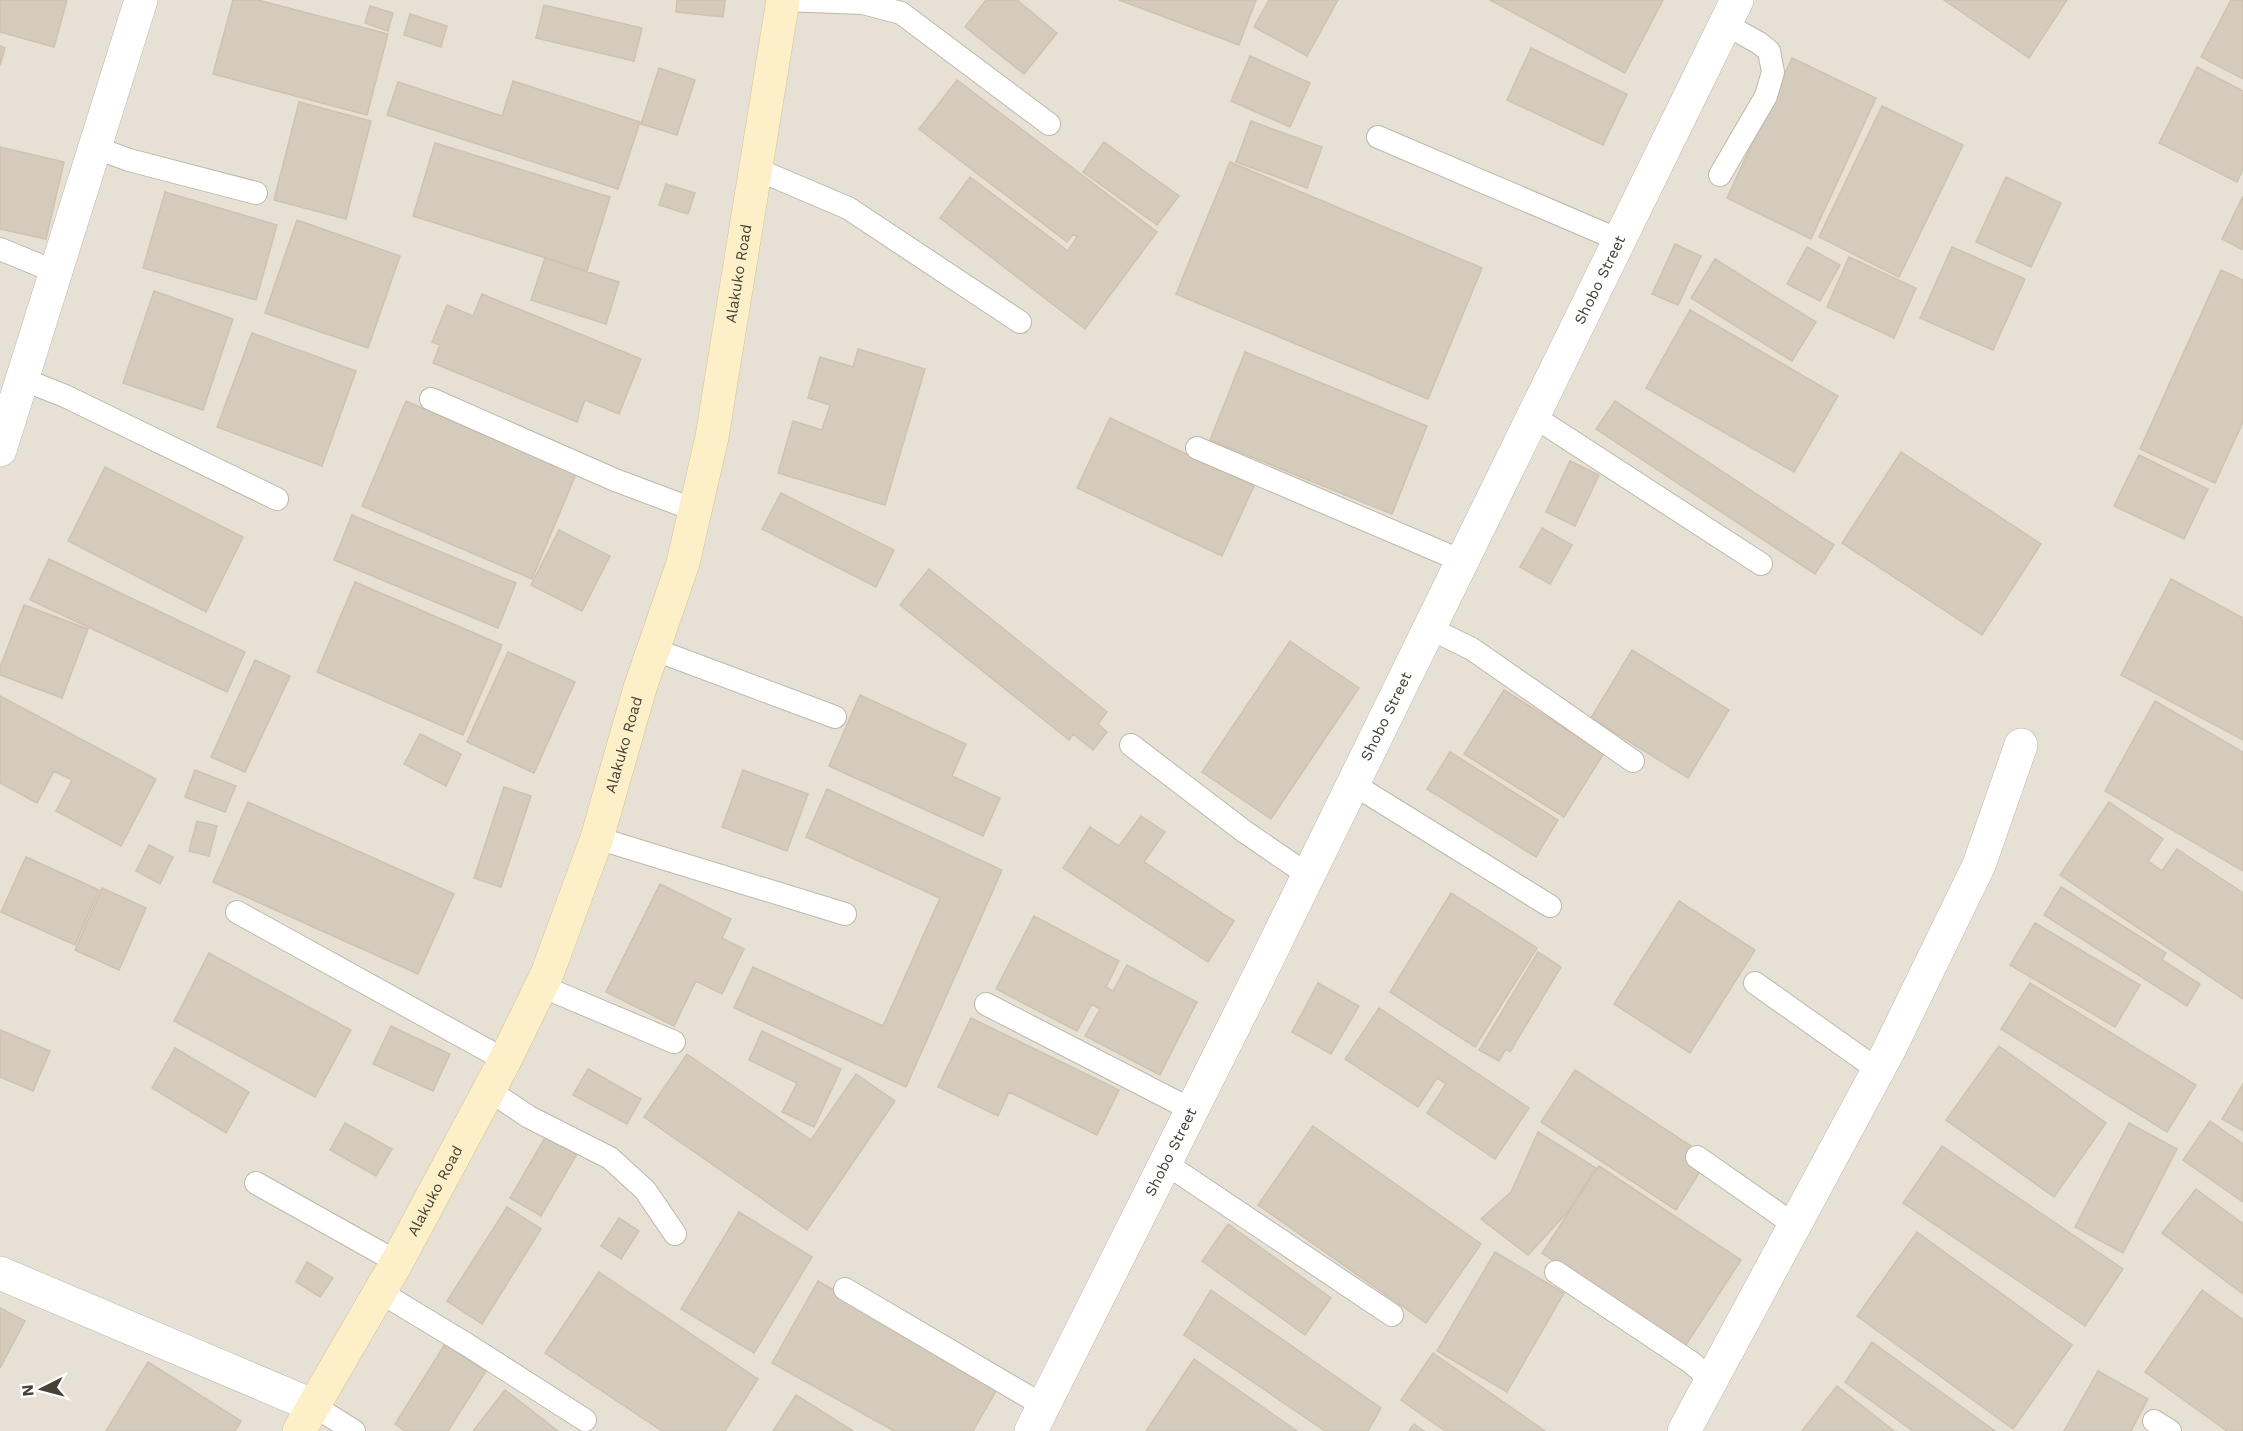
<svg xmlns="http://www.w3.org/2000/svg" width="2243" height="1431" font-family="'Work Sans',sans-serif">
<style>
.residential{fill:#e7e1d5}
.building{fill:#d5cbbd;stroke:#cfc2b0;stroke-width:1.5}
.lines{fill:none;stroke-linecap:round;stroke-linejoin:round}
.lane-casing{stroke:#beb7aa;stroke-width:24}
.street-casing{stroke:#beb7aa;stroke-width:34}
.secondary-casing{stroke:#d2c298;stroke-width:34}
.lane{stroke:#fff;stroke-width:22}
.street{stroke:#fff;stroke-width:33}
.secondary{stroke:#fdefc7;stroke-width:33}
.labels{text-anchor:middle;dominant-baseline:central;stroke-width:4.5;stroke-linejoin:round;paint-order:stroke}
.street-label{font-size:15px;fill:#464036;stroke:#fff}
</style>
<rect width="100%" height="100%" fill="#f3efe7"/>
<path class="residential" d="M 0,0 L 2243,0 L 2243,1431 L 0,1431 Z"/>
<path class="building" d="M 0,0 L 67,0 L 54,47 L 0,32 Z
M 233,0 L 258,0 L 388,34 L 367,115 L 213,74 Z
M 677,0 L 725,0 L 723,17 L 676,12 Z
M 986,0 L 1017,0 L 1057,33 L 1024,74 L 965,27 Z
M 1119,0 L 1256,0 L 1239,45 Z
M 1269,0 L 1338,0 L 1307,56 L 1254,27 Z
M 1490,0 L 1663,0 L 1625,73 Z
M 1944,0 L 2067,0 L 2029,58 Z
M 2231,0 L 2243,0 L 2243,79 L 2201,57 Z
M 544,5 L 642,28 L 634,61 L 536,38 Z
M 370,6 L 393,13 L 388,31 L 365,23 Z
M 410,14 L 447,26 L 441,47 L 404,35 Z
M 0,46 L 5,48 L 0,65 Z
M 1531,48 L 1627,94 L 1603,145 L 1507,100 Z
M 1250,56 L 1310,83 L 1290,127 L 1231,101 Z
M 1792,58 L 1876,98 L 1811,239 L 1727,198 Z
M 2197,67 L 2243,91 L 2243,169 L 2237,182 L 2159,143 Z
M 659,68 L 695,80 L 677,135 L 641,124 Z
M 957,80 L 1157,232 L 1085,329 L 940,218 L 970,177 L 1068,251 L 1077,237 L 1073,234 L 1067,242 L 919,129 Z
M 513,81 L 640,122 L 618,189 L 387,115 L 398,82 L 502,116 Z
M 299,102 L 371,121 L 346,219 L 274,200 Z
M 1882,106 L 1963,145 L 1899,277 L 1819,237 Z
M 1251,121 L 1322,147 L 1307,188 L 1236,162 Z
M 1104,142 L 1179,196 L 1157,225 L 1083,172 Z
M 435,143 L 610,197 L 587,271 L 413,216 Z
M 0,147 L 64,162 L 46,239 L 0,229 Z
M 1230,162 L 1482,268 L 1428,399 L 1176,294 Z
M 2006,177 L 2061,203 L 2031,267 L 1976,242 Z
M 666,184 L 695,193 L 688,214 L 659,205 Z
M 165,192 L 277,225 L 256,300 L 143,268 Z
M 2243,196 L 2243,250 L 2222,239 Z
M 297,220 L 400,256 L 368,348 L 265,313 Z
M 1675,244 L 1701,256 L 1678,305 L 1652,294 Z
M 1807,247 L 1840,265 L 1820,301 L 1787,284 Z
M 1952,247 L 2025,279 L 1993,350 L 1920,318 Z
M 1849,257 L 1916,288 L 1894,338 L 1827,307 Z
M 545,258 L 619,282 L 606,324 L 531,300 Z
M 1715,259 L 1816,322 L 1792,361 L 1691,298 Z
M 2221,270 L 2243,280 L 2243,422 L 2215,483 L 2140,449 Z
M 154,291 L 233,319 L 203,410 L 123,383 Z
M 482,294 L 641,359 L 619,414 L 585,400 L 577,422 L 433,363 L 440,345 L 432,342 L 447,305 L 473,316 Z
M 1690,310 L 1838,396 L 1794,472 L 1646,388 Z
M 252,333 L 356,371 L 322,466 L 217,427 Z
M 858,349 L 925,369 L 885,505 L 778,473 L 793,421 L 822,430 L 830,405 L 808,398 L 820,357 L 853,367 Z
M 1245,352 L 1427,426 L 1392,514 L 1210,440 Z
M 406,401 L 576,474 L 532,579 L 362,506 Z
M 1615,401 L 1834,545 L 1815,574 L 1596,429 Z
M 1110,418 L 1254,486 L 1222,556 L 1077,488 Z
M 1901,452 L 2041,544 L 1982,635 L 1842,543 Z
M 2139,455 L 2208,489 L 2184,539 L 2114,506 Z
M 1570,461 L 1599,475 L 1575,526 L 1546,512 Z
M 105,467 L 243,537 L 206,612 L 68,541 Z
M 781,493 L 894,550 L 876,587 L 762,529 Z
M 352,515 L 516,583 L 498,628 L 334,560 Z
M 1542,528 L 1572,545 L 1550,584 L 1520,567 Z
M 559,530 L 610,556 L 582,611 L 531,585 Z
M 49,559 L 245,652 L 227,692 L 30,600 Z
M 929,569 L 1107,712 L 1098,724 L 1107,732 L 1093,750 L 1073,734 L 1069,740 L 900,605 Z
M 2171,579 L 2243,618 L 2243,740 L 2121,675 Z
M 355,582 L 502,645 L 463,735 L 317,672 Z
M 24,605 L 88,629 L 62,698 L 0,675 L 0,667 Z
M 1290,641 L 1359,688 L 1271,819 L 1202,772 Z
M 1632,650 L 1729,710 L 1688,778 L 1591,718 Z
M 508,652 L 575,682 L 534,773 L 467,742 Z
M 255,660 L 290,676 L 245,772 L 211,757 Z
M 1504,690 L 1604,753 L 1564,817 L 1464,754 Z
M 860,695 L 966,744 L 952,776 L 1000,798 L 983,836 L 829,766 Z
M 0,696 L 156,779 L 121,846 L 56,811 L 72,780 L 54,771 L 37,803 L 0,783 Z
M 2155,701 L 2243,752 L 2243,871 L 2105,791 Z
M 420,734 L 461,754 L 446,786 L 404,764 Z
M 1450,752 L 1558,820 L 1536,857 L 1427,789 Z
M 195,770 L 236,786 L 225,812 L 185,797 Z
M 743,770 L 808,794 L 787,851 L 722,827 Z
M 504,787 L 531,796 L 501,887 L 474,878 Z
M 827,789 L 1002,870 L 906,1087 L 734,1008 L 753,967 L 883,1026 L 940,898 L 806,837 Z
M 248,802 L 454,894 L 418,974 L 213,882 Z
M 2109,802 L 2163,839 L 2148,861 L 2162,871 L 2177,849 L 2243,893 L 2243,999 L 2060,875 Z
M 1141,816 L 1165,832 L 1144,862 L 1234,921 L 1208,962 L 1063,868 L 1090,827 L 1119,846 Z
M 197,821 L 217,826 L 209,856 L 189,851 Z
M 149,845 L 173,857 L 160,884 L 136,871 Z
M 26,857 L 99,890 L 75,945 L 1,912 Z
M 660,884 L 731,919 L 722,938 L 744,949 L 722,994 L 696,981 L 674,1026 L 606,992 Z
M 2061,887 L 2166,953 L 2162,960 L 2200,984 L 2187,1006 L 2044,915 Z
M 102,888 L 146,908 L 119,970 L 75,950 Z
M 1451,893 L 1537,948 L 1475,1047 L 1390,992 Z
M 1679,901 L 1755,950 L 1690,1053 L 1614,1004 Z
M 1034,916 L 1119,961 L 1106,987 L 1113,991 L 1127,965 L 1197,1002 L 1160,1075 L 1085,1036 L 1100,1009 L 1092,1004 L 1077,1031 L 996,989 Z
M 2035,923 L 2140,985 L 2115,1027 L 2010,965 Z
M 1538,952 L 1561,967 L 1510,1052 L 1506,1049 L 1499,1061 L 1479,1050 Z
M 209,953 L 351,1030 L 315,1097 L 174,1021 Z
M 1318,983 L 1359,1006 L 1331,1054 L 1292,1032 Z
M 2030,983 L 2196,1085 L 2167,1132 L 2001,1029 Z
M 1379,1008 L 1529,1108 L 1495,1159 L 1427,1113 L 1446,1084 L 1437,1078 L 1418,1107 L 1345,1059 Z
M 971,1018 L 1119,1090 L 1097,1135 L 1009,1092 L 998,1116 L 938,1087 Z
M 391,1026 L 450,1054 L 433,1091 L 373,1064 Z
M 0,1030 L 50,1051 L 33,1091 L 0,1077 Z
M 762,1031 L 841,1069 L 814,1127 L 782,1112 L 797,1083 L 749,1060 Z
M 1999,1046 L 2106,1123 L 2054,1197 L 1946,1120 Z
M 175,1048 L 249,1092 L 226,1133 L 152,1088 Z
M 687,1054 L 811,1140 L 856,1074 L 895,1101 L 807,1230 L 644,1117 Z
M 588,1069 L 641,1099 L 627,1124 L 573,1095 Z
M 1575,1070 L 1694,1148 L 1686,1160 L 1701,1170 L 1676,1210 L 1541,1122 Z
M 2243,1084 L 2243,1131 L 2222,1119 Z
M 2210,1121 L 2243,1144 L 2243,1202 L 2183,1160 Z
M 345,1123 L 392,1149 L 376,1176 L 330,1150 Z
M 2129,1123 L 2177,1149 L 2123,1253 L 2075,1227 Z
M 1313,1126 L 1481,1244 L 1426,1323 L 1258,1205 Z
M 1538,1132 L 1596,1168 L 1567,1213 L 1528,1255 L 1481,1219 L 1511,1192 Z
M 546,1136 L 577,1154 L 541,1216 L 510,1198 Z
M 1942,1146 L 2123,1269 L 2085,1326 L 1903,1203 Z
M 1599,1166 L 1741,1260 L 1684,1348 L 1542,1253 Z
M 2196,1189 L 2243,1224 L 2243,1294 L 2162,1233 Z
M 507,1207 L 541,1229 L 482,1324 L 447,1301 Z
M 739,1212 L 812,1257 L 754,1353 L 681,1309 Z
M 619,1218 L 639,1231 L 621,1259 L 601,1246 Z
M 1228,1224 L 1331,1298 L 1305,1335 L 1202,1261 Z
M 1917,1232 L 2072,1345 L 2013,1429 L 1857,1316 Z
M 1495,1252 L 1564,1293 L 1507,1392 L 1437,1351 Z
M 307,1262 L 333,1278 L 320,1297 L 296,1282 Z
M 599,1272 L 758,1379 L 725,1431 L 662,1431 L 545,1353 Z
M 818,1281 L 1000,1384 L 973,1431 L 894,1431 L 772,1363 Z
M 1211,1290 L 1381,1408 L 1368,1431 L 1325,1431 L 1184,1335 Z
M 2202,1290 L 2243,1320 L 2243,1431 L 2227,1431 L 2145,1372 Z
M 0,1308 L 25,1321 L 0,1368 Z
M 1872,1342 L 1995,1431 L 1913,1431 L 1845,1382 Z
M 445,1344 L 486,1371 L 448,1431 L 405,1431 L 395,1424 Z
M 1433,1353 L 1545,1431 L 1445,1431 L 1401,1400 Z
M 1194,1359 L 1297,1431 L 1146,1431 Z
M 148,1362 L 241,1421 L 235,1431 L 106,1431 Z
M 2098,1371 L 2148,1399 L 2131,1431 L 2064,1431 Z
M 1837,1386 L 1894,1431 L 1802,1431 Z
M 505,1390 L 558,1431 L 473,1431 Z
M 796,1395 L 853,1431 L 773,1431 Z
M 1414,1424 L 1424,1431 L 1409,1431 Z"/>
<g class="lines">
<defs>
<path id="lane" d="M 783,0 L 863,3 L 901,13 L 1049,124
M 1378,137 L 1619,240
M 94,147 L 129,160 L 256,193
M 756,169 L 848,208 L 1020,322
M 1720,175 L 1766,96 L 1773,72 L 1769,51 L 1759,43 L 1725,24
M 0,249 L 56,272
M 22,379 L 65,396 L 277,499
M 431,399 L 615,480 L 695,510
M 1533,416 L 1761,564
M 1197,448 L 1462,561
M 1429,628 L 1472,649 L 1633,761
M 653,649 L 835,717
M 1131,745 L 1245,832 L 1308,875
M 1353,784 L 1550,906
M 597,838 L 845,914
M 237,912 L 505,1060
M 1755,983 L 1878,1070
M 541,986 L 674,1042
M 986,1004 L 1192,1110
M 490,1091 L 529,1117 L 610,1158 L 645,1190 L 675,1234
M 1697,1157 L 1796,1226
M 1165,1163 L 1392,1315
M 256,1183 L 397,1262
M 1556,1272 L 1692,1363 L 1712,1381
M 845,1289 L 1044,1406
M 380,1292 L 466,1344 L 585,1420
M 314,1406 L 354,1431
M 2154,1421 L 2170,1431"/>
<g id="street">
<path d="M 0,450 L 141,0"/>
<path d="M 0,1273 L 314,1406"/>
<path id="s1" d="M 1031,1431 L 1258,978 L 1737,0"/>
<path d="M 1684,1431 L 1889,1050 L 1979,865 L 2021,745"/>
</g>
<g id="secondary">
<path id="s2" d="M 299,1431 L 397,1262 L 505,1060 L 547,974 L 597,838 L 640,688 L 683,563 L 712,437 L 783,0"/>
</g>
</defs>
<use href="#lane" class="lane-casing"/>
<use href="#street" class="street-casing"/>
<use href="#secondary" class="secondary-casing"/>
<use href="#lane" class="lane"/>
<use href="#street" class="street"/>
<use href="#secondary" class="secondary"/>
</g>
<g class="labels">
<g class="street-label">
<text stroke="none"><textPath href="#s2" startOffset="1248">Alakuko Road</textPath></text>
<text stroke="none"><textPath href="#s1" startOffset="1284">Shobo Street</textPath></text>
<text stroke="none"><textPath href="#s1" startOffset="798">Shobo Street</textPath></text>
<text stroke="none"><textPath href="#s2" startOffset="762">Alakuko Road</textPath></text>
<text stroke="none"><textPath href="#s1" startOffset="312">Shobo Street</textPath></text>
<text stroke="none"><textPath href="#s2" startOffset="276">Alakuko Road</textPath></text>
</g>
</g>
<g transform="translate(42 1389) rotate(264)" stroke="#ffffff" stroke-width="4.5" paint-order="stroke">
<path d="M0-4.5L10 22L0 15L-10 22Z" fill="#464036"/>
<text y="-9" font-size="16" font-weight="bold" text-anchor="middle" fill="#464036">N</text>
</g>
</svg>
